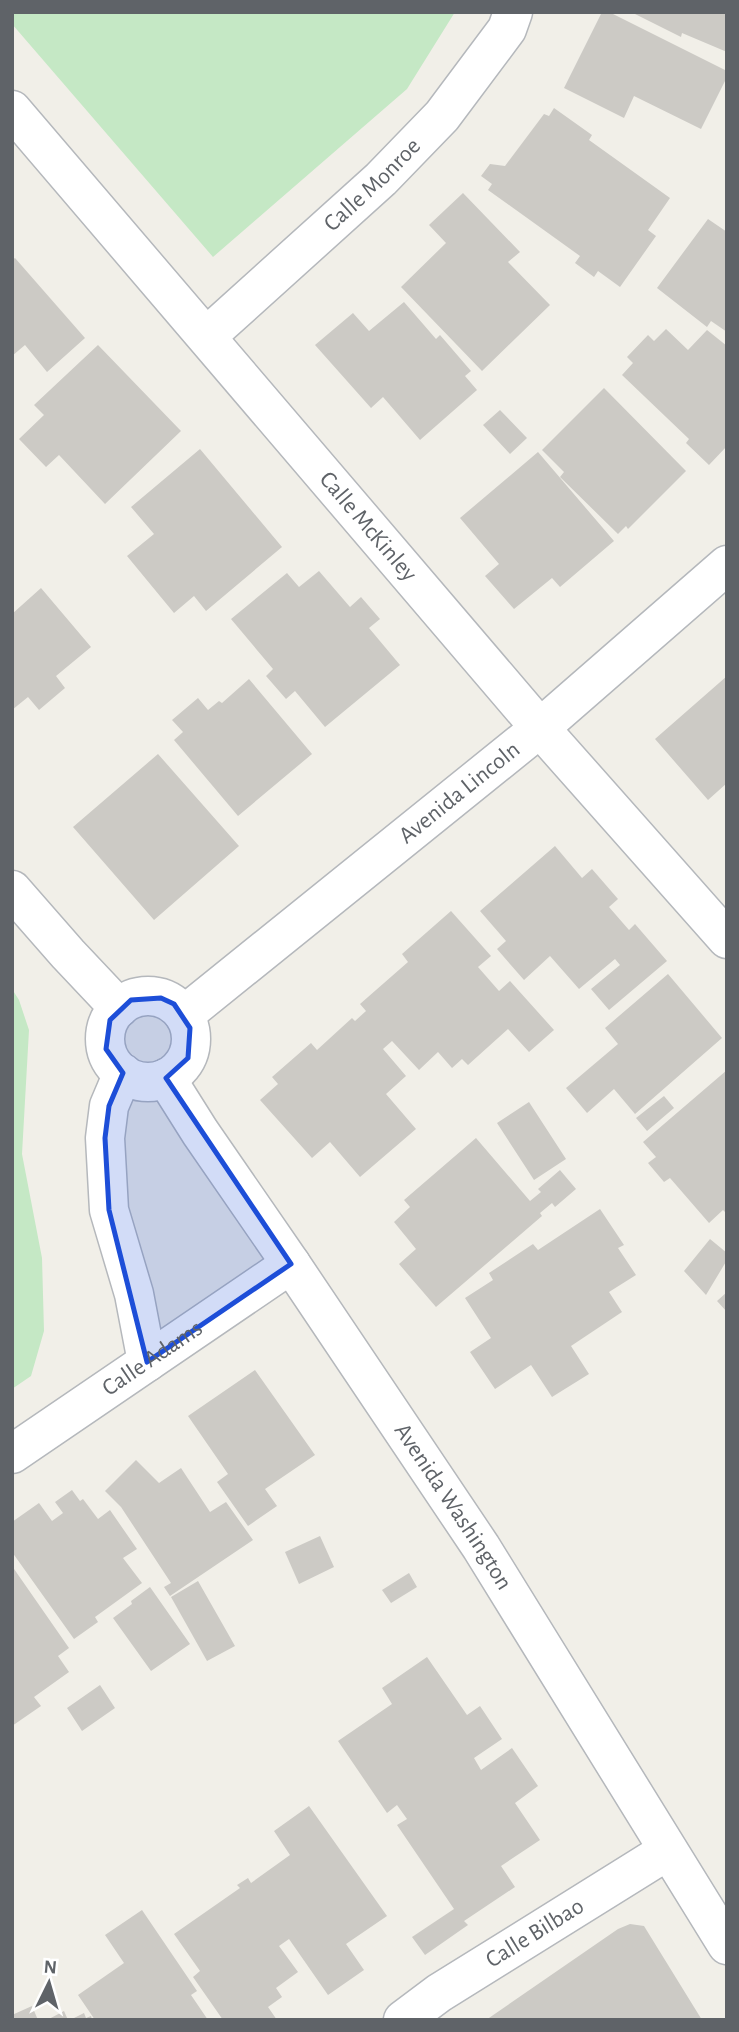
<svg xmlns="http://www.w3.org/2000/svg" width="739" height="2032" font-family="'Alegreya Sans',sans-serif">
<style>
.green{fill:#c5e8c5}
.building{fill:#cccac5}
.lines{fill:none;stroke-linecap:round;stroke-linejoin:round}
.minor-casing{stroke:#b5b8bc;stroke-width:41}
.tertiary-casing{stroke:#b5b8bc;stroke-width:41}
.minor{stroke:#fff;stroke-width:38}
.tertiary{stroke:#fff;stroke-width:38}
.marked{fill:#1d4ed8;fill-opacity:0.2;stroke:#1d4ed8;stroke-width:5;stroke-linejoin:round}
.labels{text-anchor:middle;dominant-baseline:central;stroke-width:7;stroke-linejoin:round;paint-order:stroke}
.street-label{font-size:24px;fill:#5f6368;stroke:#fff}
</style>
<rect width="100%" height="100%" fill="#f1efe8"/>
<path class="green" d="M 12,12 L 455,12 L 407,89 L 213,257 L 12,24 Z
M 12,989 L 19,1000 L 29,1030 L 22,1154 L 42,1258 L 44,1331 L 31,1376 L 12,1389 Z"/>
<path class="building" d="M 602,12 L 609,12 L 727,71 L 727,77 L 701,129 L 634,96 L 624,118 L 564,88 Z
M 631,12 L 722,12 L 727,15 L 727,52 L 682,33 L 681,37 Z
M 554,108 L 592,135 L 589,140 L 670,198 L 648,230 L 656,236 L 620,287 L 598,271 L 594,277 L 575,263 L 580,256 L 488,190 L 492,184 L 481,176 L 490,164 L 505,166 L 544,114 L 549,116 Z
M 463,193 L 520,252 L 508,262 L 550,305 L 482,371 L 401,287 L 446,243 L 429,225 Z
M 708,219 L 727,232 L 727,332 L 711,321 L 707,327 L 657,288 Z
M 15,258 L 85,338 L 47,372 L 25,345 L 12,356 L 12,260 Z
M 404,302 L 436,339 L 440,335 L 471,371 L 465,376 L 477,390 L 420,440 L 383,397 L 371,408 L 315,345 L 353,313 L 369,331 Z
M 666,329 L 688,350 L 707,330 L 727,346 L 727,446 L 709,465 L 686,443 L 689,439 L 622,375 L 633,363 L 627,357 L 648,335 L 654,341 Z
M 98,345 L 181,431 L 105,504 L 59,455 L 46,467 L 19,439 L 44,415 L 34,405 Z
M 604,388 L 686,471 L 628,529 L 626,526 L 618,534 L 560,477 L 564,472 L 542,450 Z
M 500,410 L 527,438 L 510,454 L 483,425 Z
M 200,449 L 282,547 L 206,611 L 194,596 L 174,613 L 127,556 L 154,534 L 131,507 Z
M 538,452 L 614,541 L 560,587 L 552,578 L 514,609 L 485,576 L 499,564 L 460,518 Z
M 319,571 L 350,607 L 361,597 L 380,619 L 369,628 L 400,665 L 325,727 L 295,691 L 286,699 L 266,676 L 273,669 L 231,619 L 287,573 L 299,587 Z
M 41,588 L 91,647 L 56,676 L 65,688 L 39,710 L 28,697 L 12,710 L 12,614 Z
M 727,676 L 727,783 L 708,800 L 655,739 Z
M 249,679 L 312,754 L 238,816 L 174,740 L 183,732 L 172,720 L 198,698 L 208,710 L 219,701 L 222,703 Z
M 158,754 L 239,846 L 154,920 L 73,827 Z
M 555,846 L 582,878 L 592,869 L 618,899 L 609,907 L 629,930 L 635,924 L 667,961 L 609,1010 L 591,989 L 620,965 L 615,959 L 579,989 L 550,956 L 524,980 L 497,949 L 506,941 L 480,911 Z
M 451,911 L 491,956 L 478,967 L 499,991 L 510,981 L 554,1030 L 529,1052 L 508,1029 L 468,1065 L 462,1059 L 452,1068 L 438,1052 L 419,1070 L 392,1041 L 383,1049 L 406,1076 L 386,1094 L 416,1129 L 360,1177 L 330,1142 L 312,1158 L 260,1100 L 278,1084 L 272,1077 L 311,1043 L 317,1050 L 352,1018 L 355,1021 L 366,1011 L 360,1004 L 408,962 L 402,954 Z
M 668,974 L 722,1038 L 635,1114 L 614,1089 L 587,1113 L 566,1088 L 618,1044 L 605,1028 Z
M 727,1070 L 727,1214 L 723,1210 L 709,1223 L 670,1178 L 664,1182 L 648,1163 L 656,1157 L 643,1142 Z
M 664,1096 L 674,1108 L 647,1131 L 636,1118 Z
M 529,1102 L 566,1159 L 534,1180 L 497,1123 Z
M 476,1138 L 530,1201 L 541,1192 L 538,1189 L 560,1170 L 576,1189 L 555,1207 L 552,1203 L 540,1213 L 542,1216 L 436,1307 L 399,1264 L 416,1249 L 394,1222 L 410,1207 L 404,1200 Z
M 600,1209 L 624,1245 L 618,1248 L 636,1275 L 609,1292 L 622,1312 L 571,1346 L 589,1374 L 552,1397 L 531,1365 L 495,1389 L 470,1352 L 491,1338 L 465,1298 L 493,1280 L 489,1273 L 533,1244 L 538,1250 Z
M 710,1239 L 727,1253 L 727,1260 L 706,1295 L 684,1271 Z
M 727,1292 L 727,1312 L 717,1301 Z
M 255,1370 L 315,1455 L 265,1489 L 277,1506 L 248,1526 L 217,1482 L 228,1474 L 188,1416 Z
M 136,1460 L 159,1483 L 181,1468 L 210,1512 L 226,1502 L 253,1540 L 170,1596 L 164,1587 L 171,1583 L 121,1507 L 105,1491 Z
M 72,1490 L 80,1501 L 83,1499 L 98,1519 L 110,1510 L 137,1549 L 123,1558 L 142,1583 L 95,1617 L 98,1622 L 74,1639 L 12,1552 L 12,1522 L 39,1503 L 52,1521 L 63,1513 L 55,1502 Z
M 320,1536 L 334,1567 L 299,1584 L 285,1552 Z
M 12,1566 L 69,1648 L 58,1656 L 69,1672 L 34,1697 L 41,1706 L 12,1726 Z
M 409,1573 L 417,1587 L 391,1603 L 382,1590 Z
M 198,1581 L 235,1646 L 207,1661 L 171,1597 Z
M 150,1587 L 190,1644 L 151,1671 L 113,1618 L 132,1604 L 131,1601 Z
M 427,1657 L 467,1715 L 480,1706 L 502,1739 L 474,1758 L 481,1770 L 512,1748 L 538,1786 L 515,1803 L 540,1840 L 501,1866 L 515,1887 L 464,1921 L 468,1925 L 425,1955 L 412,1937 L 454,1909 L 397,1825 L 407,1819 L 397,1805 L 387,1813 L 338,1741 L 392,1704 L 382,1688 Z
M 100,1685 L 115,1708 L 82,1731 L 67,1708 Z
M 309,1806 L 387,1916 L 346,1944 L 364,1970 L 328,1995 L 289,1939 L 279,1946 L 298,1972 L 276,1988 L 282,1997 L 268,2007 L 277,2020 L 223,2020 L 193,1977 L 200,1971 L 174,1934 L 240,1888 L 237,1885 L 248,1878 L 251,1883 L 290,1855 L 274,1831 Z
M 142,1910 L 197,1991 L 191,1995 L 208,2020 L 95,2020 L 78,1995 L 124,1963 L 105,1935 Z
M 630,1924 L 644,1926 L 702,2020 L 486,2020 L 618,1929 Z
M 32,2006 L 38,2020 L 12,2020 L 12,2015 Z
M 64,2011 L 68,2020 L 47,2020 Z
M 84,2013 L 86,2018 L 91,2016 L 92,2020 L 70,2020 Z"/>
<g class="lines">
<defs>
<g id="minor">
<path id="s1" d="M 12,110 L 540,728 L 727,939"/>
<path id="s2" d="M 207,336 L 381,179 L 442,116 L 507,29 L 513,12"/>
<path id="s3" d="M 184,1015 L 540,728 L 727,565"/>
<path d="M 123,1073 L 109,1106 L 105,1138 L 109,1210 L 134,1294 L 147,1362"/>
<path id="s4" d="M 12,1454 L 291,1264"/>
<path id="s5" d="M 403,2020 L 439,1993 L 667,1851"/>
</g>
<g id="tertiary">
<path d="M 12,890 L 68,954 L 119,1008"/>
<circle cx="148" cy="1039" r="43"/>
<path id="s6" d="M 166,1078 L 200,1132 L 291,1264 L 481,1547 L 727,1945"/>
</g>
</defs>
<use href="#minor" class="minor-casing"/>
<use href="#tertiary" class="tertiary-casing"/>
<use href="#minor" class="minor"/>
<use href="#tertiary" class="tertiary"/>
</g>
<path class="marked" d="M 161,998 L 174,1004 L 190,1028 L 188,1058 L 166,1078 L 291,1264 L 147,1362 L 109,1210 L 105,1138 L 109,1106 L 123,1073 L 106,1049 L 110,1020 L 131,1000 Z"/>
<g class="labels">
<g class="street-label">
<text stroke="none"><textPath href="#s2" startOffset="224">Calle Monroe</textPath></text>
<text stroke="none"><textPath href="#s1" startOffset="548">Calle McKinley</textPath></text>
<text stroke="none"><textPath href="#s3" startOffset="354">Avenida Lincoln</textPath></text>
<text stroke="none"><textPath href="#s4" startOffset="170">Calle Adams</textPath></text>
<text stroke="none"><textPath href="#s6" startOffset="516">Avenida Washington</textPath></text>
<text stroke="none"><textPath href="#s5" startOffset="158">Calle Bilbao</textPath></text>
</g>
</g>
<rect width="739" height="2032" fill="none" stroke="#5f6368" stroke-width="28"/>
<g transform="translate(49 1983) rotate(5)" stroke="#ffffff" stroke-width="5" paint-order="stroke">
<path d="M0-5L12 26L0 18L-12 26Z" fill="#5f6368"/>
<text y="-10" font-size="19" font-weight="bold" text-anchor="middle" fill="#5f6368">N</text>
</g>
</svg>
